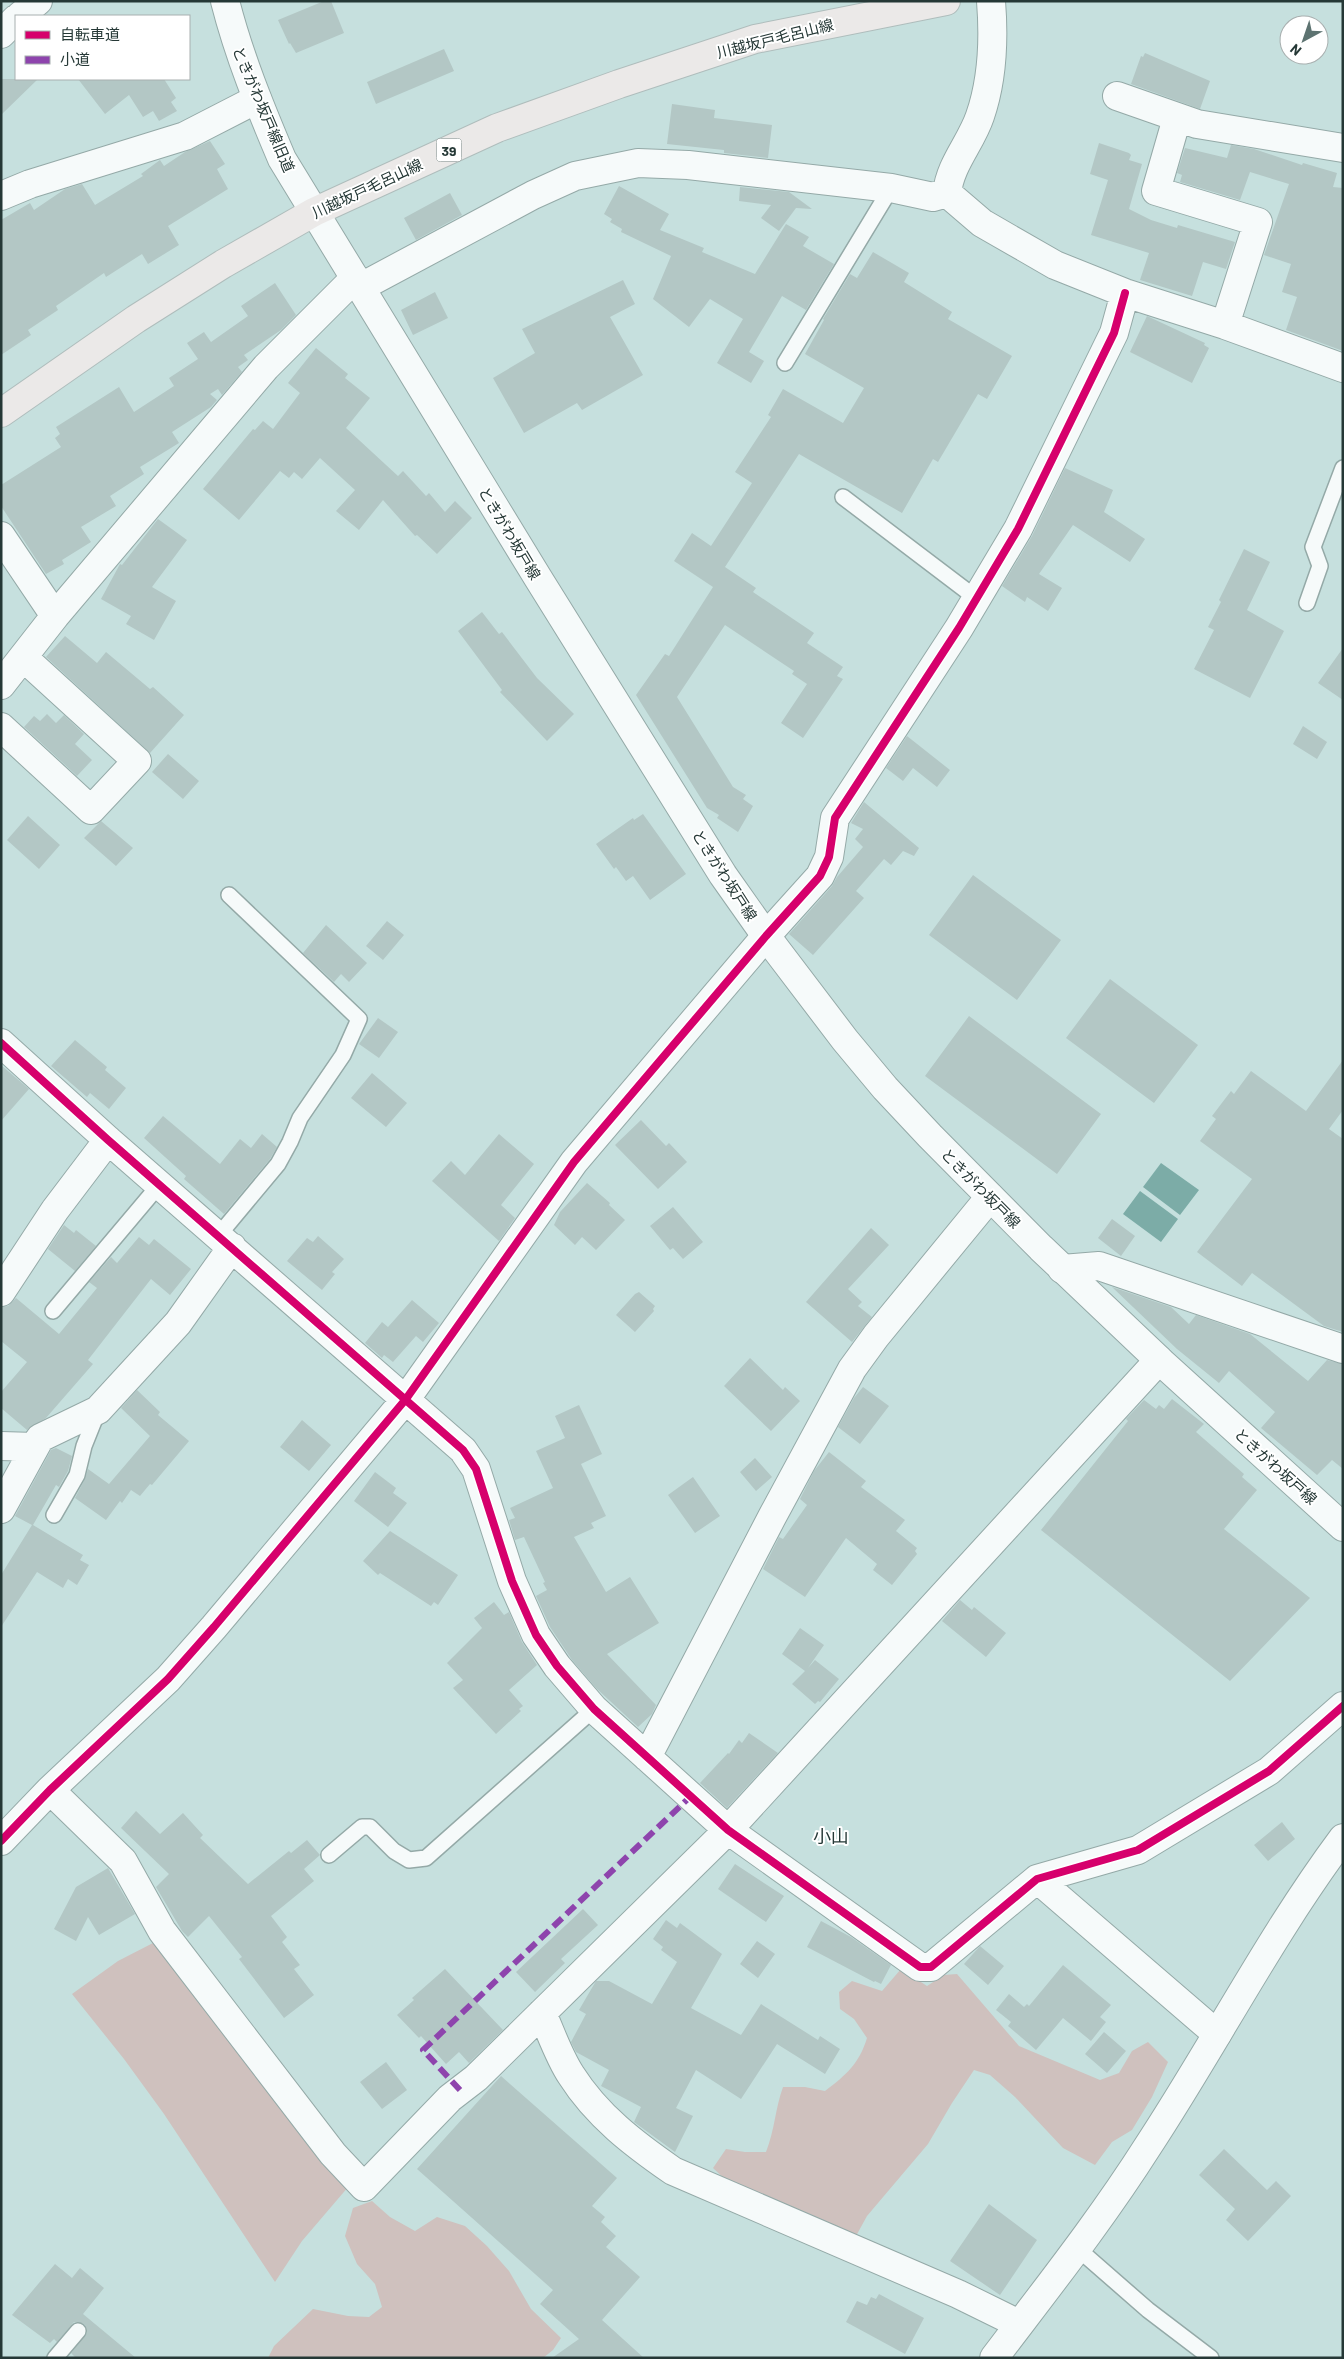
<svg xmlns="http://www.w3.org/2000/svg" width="1344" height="2359" font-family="Barlow,'Noto Sans JP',sans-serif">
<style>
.green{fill:#cfc1be}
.water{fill:#7caca7}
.building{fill:#b3c7c5}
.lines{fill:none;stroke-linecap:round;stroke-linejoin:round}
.lane-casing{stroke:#94a9a7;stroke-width:18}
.street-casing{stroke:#94a9a7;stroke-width:30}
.secondary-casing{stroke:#94a9a7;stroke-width:30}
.primary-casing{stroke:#afbdbc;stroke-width:30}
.lane{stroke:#f6fafa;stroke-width:15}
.street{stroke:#f6fafa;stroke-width:28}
.secondary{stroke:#f6fafa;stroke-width:28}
.primary{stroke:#ebe9e8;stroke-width:28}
.quiet{stroke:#8e44ad;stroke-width:6;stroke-dasharray:12 6;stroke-linecap:butt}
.cycleway-casing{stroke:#fff;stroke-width:11}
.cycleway{stroke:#d6006c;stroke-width:8}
.labels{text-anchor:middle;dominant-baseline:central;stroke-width:4;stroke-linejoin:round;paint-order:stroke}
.shield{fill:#fff;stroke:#667472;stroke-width:1}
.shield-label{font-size:14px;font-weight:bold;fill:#253836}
.street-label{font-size:15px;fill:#253836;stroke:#fff}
.quarter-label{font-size:18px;fill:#253836;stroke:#fff}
</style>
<rect width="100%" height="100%" fill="#c6e0de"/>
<path class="green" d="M 153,1943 L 160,1945 L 349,2186 L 302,2241 L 275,2282 L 164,2114 L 124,2059 L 72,1994 L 118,1961 Z
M 901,1969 L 927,1986 L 944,1975 L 957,1974 L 1019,2046 L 1100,2080 L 1119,2073 L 1132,2051 L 1148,2042 L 1168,2062 L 1152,2097 L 1132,2130 L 1112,2142 L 1095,2165 L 1063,2148 L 1015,2097 L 990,2075 L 974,2070 L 952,2103 L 928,2144 L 867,2216 L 856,2236 L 730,2184 L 713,2168 L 726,2149 L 745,2152 L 766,2152 C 775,2129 775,2109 783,2087 L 805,2087 L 825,2091 C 846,2075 859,2064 867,2038 L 854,2019 L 840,2009 L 839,1992 L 852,1981 L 882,1991 Z
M 372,2201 L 390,2217 L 415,2231 L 437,2217 L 465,2226 L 487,2246 L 509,2271 L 531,2309 L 561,2338 L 553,2350 L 543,2358 L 268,2358 L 274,2346 L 313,2309 L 348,2316 L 369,2317 L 382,2307 L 375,2284 L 357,2264 L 345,2236 L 353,2208 Z"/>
<path class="water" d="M 1161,1163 L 1199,1190 L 1180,1215 L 1143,1187 Z
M 1140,1191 L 1178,1219 L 1161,1242 L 1123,1214 Z"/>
<path class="building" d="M 324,1 L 331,1 L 344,33 L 296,53 L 290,43 L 289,44 L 278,20 Z
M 444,49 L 454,71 L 376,104 L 367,82 Z
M 1145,53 L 1210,81 L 1200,109 L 1131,84 L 1141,56 L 1143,57 Z
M 1,79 L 38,79 L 1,115 Z
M 78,79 L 164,79 L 176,98 L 171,102 L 177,111 L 159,121 L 153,111 L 143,117 L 129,95 L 105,114 Z
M 672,104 L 715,110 L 714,118 L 772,125 L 768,158 L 724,153 L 724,150 L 667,144 Z
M 210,141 L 225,164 L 217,169 L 228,189 L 168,226 L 179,245 L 148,264 L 142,254 L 106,277 L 104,273 L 56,306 L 58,310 L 28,330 L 31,335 L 1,355 L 1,220 L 30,203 L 34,210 L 65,189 L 82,184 L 95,205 L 143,176 L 141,174 L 160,160 L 164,166 L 185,152 Z
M 1099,143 L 1129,153 L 1131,155 L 1129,160 L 1142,164 L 1129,209 L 1151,220 L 1177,228 L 1178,225 L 1235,242 L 1226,269 L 1203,262 L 1192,296 L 1140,280 L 1149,253 L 1091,235 L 1108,180 L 1090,174 Z
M 1231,145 L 1254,149 L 1302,165 L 1303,163 L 1337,173 L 1333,187 L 1343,188 L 1343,351 L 1286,330 L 1297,297 L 1282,292 L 1291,264 L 1264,255 L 1289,184 L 1250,172 L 1240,200 L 1180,182 L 1182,175 L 1177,173 L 1185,148 L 1227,158 Z
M 619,186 L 669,214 L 660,230 L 704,248 L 702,252 L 755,274 L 786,224 L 809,237 L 803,246 L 834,264 L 806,310 L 782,296 L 749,352 L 764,361 L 751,383 L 717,363 L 743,319 L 710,299 L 689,327 L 653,299 L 671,256 L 621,232 L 622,229 L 610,222 L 612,219 L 604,214 Z
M 740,187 L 789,192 L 812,209 L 796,208 L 779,231 L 761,218 L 771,205 L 739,201 Z
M 450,193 L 462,215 L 416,240 L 404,218 Z
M 873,252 L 909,273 L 904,282 L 952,312 L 948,319 L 1012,356 L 987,399 L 978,394 L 938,462 L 933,459 L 902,513 L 799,454 L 725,567 L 756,588 L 753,592 L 814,633 L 807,643 L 843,667 L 837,676 L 843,679 L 803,738 L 781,723 L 807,684 L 792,674 L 794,671 L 725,625 L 677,697 L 733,787 L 746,795 L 743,799 L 753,806 L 738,832 L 717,818 L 719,815 L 707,808 L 636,695 L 665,654 L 669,656 L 713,587 L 674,561 L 692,533 L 711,546 L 752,483 L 735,472 L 771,417 L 768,415 L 783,389 L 843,423 L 864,388 L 805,354 L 824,320 L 823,319 L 850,274 L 857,278 Z
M 623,280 L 635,304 L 610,317 L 643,375 L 582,410 L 577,403 L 524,433 L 493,378 L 535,353 L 522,329 Z
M 275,283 L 296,315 L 281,330 L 244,355 L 248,360 L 238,367 L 242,372 L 222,395 L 218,389 L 210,394 L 217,400 L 211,407 L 172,432 L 179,443 L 140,467 L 144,474 L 110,496 L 116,506 L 81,527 L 91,542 L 62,560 L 64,564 L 46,574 L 1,506 L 1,485 L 61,447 L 55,438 L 60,434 L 56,427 L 119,387 L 134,412 L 174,386 L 169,378 L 198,359 L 187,343 L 204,332 L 211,342 L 248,316 L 241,306 Z
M 435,292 L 448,318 L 413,335 L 401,310 Z
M 1147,316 L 1205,343 L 1204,345 L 1209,348 L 1192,383 L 1130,352 Z
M 316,348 L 348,374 L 345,378 L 370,398 L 346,428 L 398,476 L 403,471 L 426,496 L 429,493 L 445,512 L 455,501 L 472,518 L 437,554 L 417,535 L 415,536 L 383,500 L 359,530 L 336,511 L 355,490 L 320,458 L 302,479 L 294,472 L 289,478 L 280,471 L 239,520 L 203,489 L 253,429 L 255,430 L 263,421 L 273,429 L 300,393 L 288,383 Z
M 1065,468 L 1113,490 L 1104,512 L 1145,539 L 1130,562 L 1073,525 L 1039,574 L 1062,588 L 1048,611 L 1027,597 L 1025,602 L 1002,586 L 1032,536 Z
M 158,519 L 187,540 L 152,587 L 176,601 L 154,640 L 126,624 L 131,616 L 101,599 L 120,564 L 122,565 Z
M 1244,549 L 1270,562 L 1247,610 L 1284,631 L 1250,698 L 1194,669 L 1214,630 L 1208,627 L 1221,602 L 1219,600 Z
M 482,612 L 499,634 L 502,632 L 537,678 L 574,714 L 547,741 L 500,692 L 502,690 L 458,631 Z
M 65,636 L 97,663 L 106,652 L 150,689 L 153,687 L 184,715 L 150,753 L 46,657 Z
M 1343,648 L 1343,700 L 1318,683 Z
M 47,714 L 56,723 L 64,715 L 84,734 L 75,744 L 92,760 L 77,776 L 24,727 L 34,716 L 40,721 Z
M 1303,726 L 1327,742 L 1317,759 L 1293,744 Z
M 907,736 L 950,770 L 937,787 L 913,768 L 903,781 L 886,768 Z
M 168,754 L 199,781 L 183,799 L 152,772 Z
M 864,802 L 919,848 L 914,856 L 903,851 L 891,865 L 884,859 L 856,891 L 864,898 L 813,955 L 789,934 L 832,886 L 837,877 L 863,847 L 855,839 L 863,829 L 851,823 Z
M 643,814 L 686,874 L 650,900 L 633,876 L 626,881 L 616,867 L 614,869 L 596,844 L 633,818 L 634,820 Z
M 28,816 L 60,845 L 39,869 L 7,840 Z
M 101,821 L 133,848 L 116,866 L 84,838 Z
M 973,875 L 1061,940 L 1017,1000 L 929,935 Z
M 387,921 L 404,935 L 383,960 L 366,946 Z
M 326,925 L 367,963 L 349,982 L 341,974 L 334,982 L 303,953 Z
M 1110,979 L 1198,1045 L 1154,1103 L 1066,1038 Z
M 969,1016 L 1101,1114 L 1057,1174 L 925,1076 Z
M 378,1018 L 398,1032 L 379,1058 L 359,1044 Z
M 75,1040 L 107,1067 L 105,1070 L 126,1088 L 109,1109 L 90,1093 L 87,1097 L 51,1066 Z
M 1343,1060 L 1343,1110 L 1329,1129 L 1343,1139 L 1343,1332 L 1324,1326 L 1252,1273 L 1242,1286 L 1197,1252 L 1252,1179 L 1200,1141 L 1216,1119 L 1212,1116 L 1231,1091 L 1234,1094 L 1251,1071 L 1306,1111 Z
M 1,1065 L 29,1089 L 1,1121 Z
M 372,1073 L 407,1103 L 386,1127 L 351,1098 Z
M 163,1116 L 220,1164 L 240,1139 L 251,1148 L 262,1134 L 277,1147 L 270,1159 L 224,1214 L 184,1179 L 186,1176 L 144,1138 Z
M 641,1120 L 666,1146 L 669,1143 L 687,1162 L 658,1189 L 615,1145 Z
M 499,1134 L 534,1164 L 501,1205 L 515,1218 L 499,1241 L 432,1181 L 451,1161 L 465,1175 Z
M 587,1183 L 610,1203 L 609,1205 L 625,1220 L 596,1250 L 582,1237 L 575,1245 L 554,1225 L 560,1212 Z
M 673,1207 L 703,1242 L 683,1259 L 673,1248 L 670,1250 L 650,1226 Z
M 1112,1219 L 1135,1236 L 1121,1256 L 1098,1238 Z
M 64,1225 L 74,1233 L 76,1230 L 96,1246 L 75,1271 L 48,1249 Z
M 871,1228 L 889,1245 L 848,1289 L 862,1302 L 858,1306 L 872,1317 L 852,1342 L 806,1302 Z
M 318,1236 L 344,1259 L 332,1272 L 335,1274 L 322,1290 L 287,1261 L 307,1238 L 313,1242 Z
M 139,1237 L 149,1245 L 154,1239 L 191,1269 L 170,1295 L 151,1279 L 88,1360 L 93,1364 L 46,1418 L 27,1430 L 1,1408 L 1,1392 L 27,1362 L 1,1341 L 1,1307 L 8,1306 L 16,1298 L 59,1334 L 97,1288 L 89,1282 L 111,1257 L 117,1263 Z
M 1112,1287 L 1171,1307 L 1189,1324 L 1196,1315 L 1250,1334 L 1308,1381 L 1327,1360 L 1343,1364 L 1343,1469 L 1332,1460 L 1317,1475 L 1261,1428 L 1275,1412 L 1229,1371 L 1219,1383 L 1177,1349 Z
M 639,1292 L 655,1306 L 653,1309 L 654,1311 L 635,1332 L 616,1315 L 635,1294 Z
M 412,1300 L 439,1323 L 423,1342 L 416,1336 L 393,1362 L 384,1355 L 382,1358 L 365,1343 L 382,1322 L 388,1327 Z
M 750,1358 L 783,1390 L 785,1387 L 800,1401 L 771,1431 L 724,1386 Z
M 863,1387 L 889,1406 L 860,1444 L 838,1427 L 854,1398 Z
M 137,1390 L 160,1412 L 158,1415 L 189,1441 L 152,1485 L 150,1484 L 140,1496 L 131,1490 L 122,1503 L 120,1501 L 106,1520 L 75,1498 L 85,1479 L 88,1469 L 109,1484 L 150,1436 L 121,1408 Z
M 1172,1399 L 1204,1424 L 1196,1432 L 1244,1474 L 1242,1477 L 1257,1490 L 1224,1529 L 1310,1598 L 1230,1681 L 1041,1530 L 1128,1421 L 1126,1419 L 1144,1400 L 1156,1409 L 1159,1405 L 1164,1409 Z
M 579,1405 L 602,1454 L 581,1464 L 606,1516 L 591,1523 L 594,1528 L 574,1537 L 606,1592 L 630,1577 L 659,1623 L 607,1654 L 656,1705 L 652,1714 L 638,1727 L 596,1688 L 572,1660 L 550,1627 L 536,1596 L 547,1590 L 543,1583 L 545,1582 L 524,1537 L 515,1540 L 509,1520 L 515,1518 L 510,1508 L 553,1488 L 536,1451 L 565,1438 L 555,1416 Z
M 302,1420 L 331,1445 L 309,1471 L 280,1447 Z
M 56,1448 L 72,1456 L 68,1471 L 59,1487 L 56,1485 L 33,1525 L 83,1555 L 80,1560 L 89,1565 L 77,1585 L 68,1579 L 63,1588 L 37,1572 L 1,1627 L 1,1575 L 32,1525 L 15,1516 L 51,1450 Z
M 829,1452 L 866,1481 L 861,1487 L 905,1520 L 896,1531 L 917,1548 L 915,1551 L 917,1554 L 892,1585 L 873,1570 L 877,1564 L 846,1538 L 805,1597 L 763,1569 L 779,1537 L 783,1539 L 807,1505 L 800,1499 L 814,1471 Z
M 755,1458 L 772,1477 L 756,1491 L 740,1472 Z
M 375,1472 L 396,1488 L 393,1493 L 407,1503 L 388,1527 L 354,1501 Z
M 693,1477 L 720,1516 L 695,1533 L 668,1495 Z
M 390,1531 L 458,1575 L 438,1605 L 434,1602 L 431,1606 L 380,1573 L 378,1575 L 363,1561 Z
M 960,1600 L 972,1610 L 974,1607 L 1006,1633 L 986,1657 L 942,1621 Z
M 494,1602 L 504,1615 L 509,1612 L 522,1642 L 537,1665 L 509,1690 L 523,1706 L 519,1709 L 521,1711 L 496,1734 L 453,1688 L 463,1680 L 447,1663 L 482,1628 L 474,1618 Z
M 800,1628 L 824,1645 L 808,1668 L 815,1660 L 839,1679 L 820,1702 L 818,1701 L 815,1704 L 792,1684 L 805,1671 L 782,1654 Z
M 749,1733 L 778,1753 L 727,1808 L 700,1783 L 728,1753 L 729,1754 L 739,1740 L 742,1743 Z
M 136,1811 L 160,1834 L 183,1813 L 203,1835 L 200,1838 L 248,1884 L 289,1851 L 291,1853 L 307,1840 L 320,1855 L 304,1869 L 314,1881 L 271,1916 L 287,1937 L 282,1942 L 300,1965 L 294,1969 L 314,1995 L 284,2018 L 239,1959 L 242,1957 L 209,1916 L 188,1937 L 182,1931 L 156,1887 L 169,1874 L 121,1828 Z
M 1282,1822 L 1295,1839 L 1268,1861 L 1254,1845 Z
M 735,1864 L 784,1896 L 766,1922 L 718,1889 Z
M 108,1868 L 135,1914 L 99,1935 L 88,1917 L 76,1941 L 54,1929 L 76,1887 Z
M 583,1909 L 598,1925 L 561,1959 L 565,1963 L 535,1992 L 516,1972 Z
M 666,1920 L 677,1928 L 680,1923 L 722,1954 L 691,2008 L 741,2035 L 761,2004 L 818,2040 L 820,2036 L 840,2049 L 825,2074 L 777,2044 L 741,2099 L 696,2070 L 676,2108 L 693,2116 L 675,2152 L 634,2122 L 641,2107 L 601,2086 L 609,2070 L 576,2052 L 571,2042 L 586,2014 L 579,2010 L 596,1981 L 609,1981 L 652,2004 L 677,1962 L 661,1950 L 663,1947 L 653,1939 Z
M 821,1921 L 851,1937 L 891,1965 L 881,1984 L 875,1981 L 874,1982 L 807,1947 Z
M 757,1941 L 775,1954 L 758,1978 L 740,1964 Z
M 980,1946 L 1004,1966 L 988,1985 L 964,1964 Z
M 1063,1965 L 1111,2005 L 1100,2017 L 1106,2022 L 1091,2041 L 1063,2018 L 1036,2050 L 1008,2026 L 1011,2022 L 996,2010 L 1009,1994 L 1024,2007 L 1027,2004 L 1029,2006 Z
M 445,1969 L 503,2030 L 469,2063 L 459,2052 L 446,2064 L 421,2036 L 419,2038 L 397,2015 L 414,2000 L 412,1998 Z
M 1104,2032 L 1126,2051 L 1107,2073 L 1085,2054 Z
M 386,2062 L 407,2090 L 382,2109 L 360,2082 Z
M 501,2076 L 617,2178 L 592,2206 L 605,2217 L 601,2222 L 616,2236 L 606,2247 L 640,2277 L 602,2320 L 644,2358 L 552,2358 L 579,2339 L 540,2304 L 553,2290 L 417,2169 Z
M 1224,2149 L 1267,2190 L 1276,2181 L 1291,2196 L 1248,2241 L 1226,2220 L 1235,2209 L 1199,2175 Z
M 989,2204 L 1037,2240 L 1000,2295 L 950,2261 Z
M 55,2264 L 72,2278 L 80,2268 L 104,2288 L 83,2314 L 136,2358 L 76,2358 L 71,2353 L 87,2333 L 84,2324 L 74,2322 L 57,2342 L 54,2339 L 50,2343 L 12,2315 Z
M 879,2294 L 924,2318 L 905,2354 L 846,2322 L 857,2301 L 867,2305 L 871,2297 L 876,2299 Z"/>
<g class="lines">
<defs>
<path id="lane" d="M 785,363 L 891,188
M 843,497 L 976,598
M 1307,603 L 1320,566 L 1313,547 L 1343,468
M 218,1236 L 278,1164 L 290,1142 L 300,1118 L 343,1055 L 359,1019 L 229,895
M 53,1311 L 160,1184
M 54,1515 L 77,1475 L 84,1446 L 98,1411
M 329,1855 L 362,1827 L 370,1827 L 394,1851 L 409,1860 L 426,1858 L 594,1709
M 1077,2248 L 1148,2310 L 1211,2358
M 55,2358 L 78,2331"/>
<path id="street" d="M 20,16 L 38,1
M 1,34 L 16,19
M 1117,96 L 1197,124 L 1343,148
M 1177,118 L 1156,191 L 1258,222 L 1225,325
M 947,193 L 982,223 L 1055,265 L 1125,293 L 1225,325 L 1343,368
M 947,193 C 950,164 971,143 980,116 C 992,81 994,38 991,1
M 1,196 L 30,184 L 185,136 L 257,99
M 361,287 L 533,195 L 575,176 L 638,163 L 688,165 L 891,188 L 933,197 L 947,193
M 1,536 L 55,616
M 1,685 L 55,616 L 266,367 L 355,278
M 1,727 L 91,810 L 137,761 L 24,658
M 1,1043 L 108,1140 L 463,1450 L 476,1469 L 512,1581 L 536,1635 L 557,1666 L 594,1709 L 728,1830 L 920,1967 L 931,1967 L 1037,1879 L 1138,1850 L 1269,1771 L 1343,1706
M 1062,1269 L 1099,1266 L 1343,1349
M 1,1292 L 55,1210 L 108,1140
M 1,1446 L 35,1447
M 1,1509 L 40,1438 L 98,1410 L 178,1323 L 232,1247
M 647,1757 L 772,1517 L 852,1369 L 876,1336 L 990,1197
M 50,1790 L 123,1861 L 162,1931 L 333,2154 L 364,2187 L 450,2098 L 476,2078 L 728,1830 L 1159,1360
M 1,1841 L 50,1790 L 168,1679 L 214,1627 L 406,1399 L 574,1162 L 766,936 L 820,876 L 829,857 L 835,818 L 959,628 L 1018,529 L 1114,333 L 1125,293
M 1037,1879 L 1217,2034
M 542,2013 C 551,2033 559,2057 571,2075 C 597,2116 634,2144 673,2171 L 958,2294 L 1019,2324"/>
<path id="secondary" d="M 225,1 C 239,56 260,107 282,159 L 538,578 L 723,875 L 766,936 L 845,1040 L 885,1088 L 930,1136 L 1041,1248 L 1159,1360 L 1343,1527
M 994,2358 C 1047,2288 1101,2220 1148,2146 C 1215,2044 1270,1936 1343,1838"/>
<path id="primary" d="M 1,413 L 136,319 L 223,264 L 314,212 L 497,128 L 619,84 L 755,39 L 946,1"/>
</defs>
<use href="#lane" class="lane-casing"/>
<use href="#street" class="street-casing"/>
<use href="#secondary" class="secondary-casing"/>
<use href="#primary" class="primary-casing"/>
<use href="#lane" class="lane"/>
<use href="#street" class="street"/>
<use href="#secondary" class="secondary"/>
<use href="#primary" class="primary"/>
<path class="quiet" d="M 460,2090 L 423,2050 L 691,1796"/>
<defs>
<path id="cycleway" d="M 1,1043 L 108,1140 L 463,1450 L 476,1469 L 512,1581 L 536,1635 L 557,1666 L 594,1709 L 728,1830 L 920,1967 L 931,1967 L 1037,1879 L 1138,1850 L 1269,1771 L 1343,1706
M 1,1841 L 50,1790 L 168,1679 L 214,1627 L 406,1399 L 574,1162 L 766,936 L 820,876 L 829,857 L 835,818 L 959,628 L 1018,529 L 1114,333 L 1125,293"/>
</defs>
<use href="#cycleway" class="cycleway-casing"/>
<use href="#cycleway" class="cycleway"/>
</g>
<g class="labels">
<rect class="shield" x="436.5" y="138.5" width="25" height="23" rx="4"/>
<g class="shield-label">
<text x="449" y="150">39</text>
</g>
<g class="street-label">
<text transform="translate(775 38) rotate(-14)">川越坂戸毛呂山線</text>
<text transform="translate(264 109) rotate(67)">ときがわ坂戸線旧道</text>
<text transform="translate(367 188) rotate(-25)">川越坂戸毛呂山線</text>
<text transform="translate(510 533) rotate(59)">ときがわ坂戸線</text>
<text transform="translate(725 875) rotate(57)">ときがわ坂戸線</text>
<text transform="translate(981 1188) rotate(45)">ときがわ坂戸線</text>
<text transform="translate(1276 1466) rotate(42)">ときがわ坂戸線</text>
</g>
<g class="quarter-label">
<text x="831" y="1836">小山</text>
</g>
</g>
<rect width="1344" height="2359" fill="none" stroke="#253836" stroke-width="5"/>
<rect x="15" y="15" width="175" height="65" fill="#ffffff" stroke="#a8afaf"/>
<rect x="25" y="31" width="25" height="8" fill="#d6006c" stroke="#a8afaf"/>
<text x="60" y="40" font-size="15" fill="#253836">自転車道</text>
<rect x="25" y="56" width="25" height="8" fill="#8e44ad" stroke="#a8afaf"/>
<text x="60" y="65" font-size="15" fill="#253836">小道</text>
<g transform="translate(1304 40) rotate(220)"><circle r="24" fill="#ffffff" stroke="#a8afaf"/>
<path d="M0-4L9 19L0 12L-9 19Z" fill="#5d7371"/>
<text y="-8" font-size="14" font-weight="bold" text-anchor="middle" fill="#253836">N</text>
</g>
</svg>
